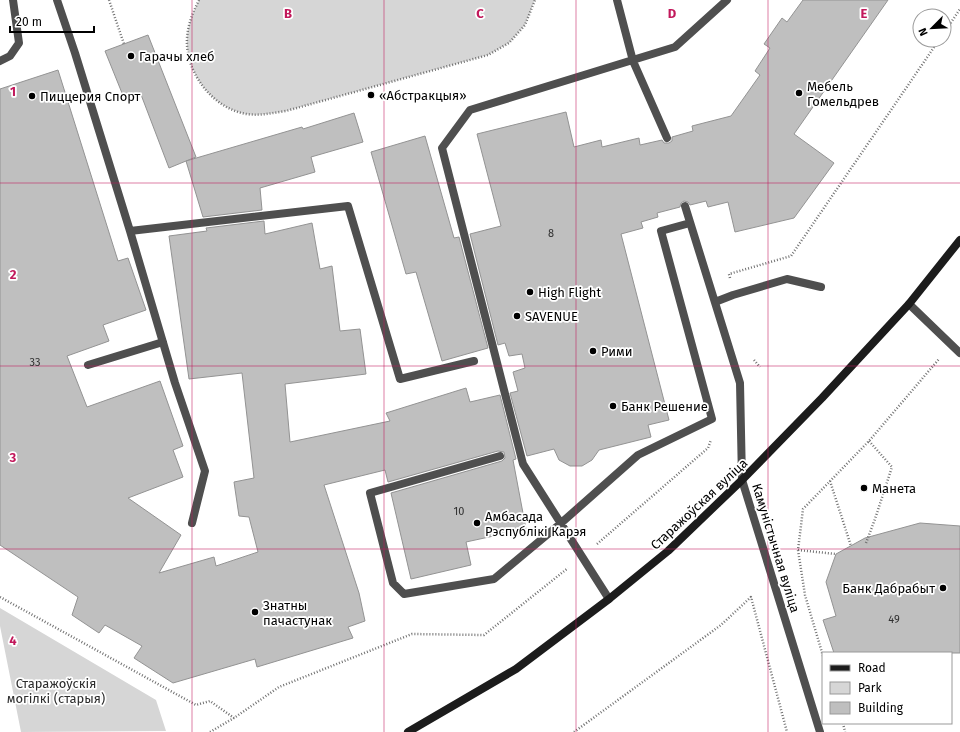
<svg xmlns="http://www.w3.org/2000/svg" width="960" height="732" font-family="'Fira Sans',sans-serif">
<style>
.green{fill:#d6d6d6}
.building{fill:#bfbfbf;stroke:#939393}
.lines{fill:none;stroke-linecap:round;stroke-linejoin:round}
.path{stroke:#717171;stroke-width:2.5;stroke-dasharray:1 2;stroke-linecap:butt}
.service{stroke:#4f4f4f;stroke-width:8}
.minor{stroke:#4f4f4f;stroke-width:8}
.secondary{stroke:#1c1c1c;stroke-width:8}
.grid{fill:none;stroke:#c2185b;stroke-width:1;stroke-opacity:0.55}
.poi-dot{fill:#000;stroke:#fff;stroke-width:1.5}
.labels{text-anchor:middle;dominant-baseline:central;stroke-width:3.5;stroke-linejoin:round;paint-order:stroke}
.number-label{font-size:11px;fill:#303030}
.poi-label{font-size:13px;fill:#000;stroke:#fff;text-anchor:start}
.street-label{font-size:13px;fill:#000;stroke:#fff}
.park-label{font-size:13px;fill:#2d2d2d;stroke:#fff}
.grid-label{font-size:13px;text-anchor:middle;font-weight:bold;fill:#c2185b;stroke:#fff;stroke-width:3.5;stroke-linejoin:round;paint-order:stroke}
</style>
<rect width="100%" height="100%" fill="#fff"/>
<path class="green" d="M 199,0 L 535,0 L 525,25 L 509,43 L 488,55 L 286,111 C 272,113 260,116 246,114 C 212,108 185,72 187,38 C 188,24 193,12 199,0 Z
M 0,608 L 156,700 L 166,731 L 21,732 L 0,626 Z"/>
<path class="building" d="M 803,0 L 888,0 L 794,134 L 834,163 L 794,218 L 735,232 L 728,202 L 708,207 L 706,201 L 690,205 L 688,202 L 684,201 L 681,203 L 680,207 L 657,213 L 658,217 L 641,222 L 643,228 L 621,234 L 669,420 L 648,425 L 651,437 L 599,450 L 592,460 L 582,466 L 570,466 L 559,460 L 554,449 L 527,456 L 510,393 L 518,391 L 513,372 L 525,368 L 522,354 L 509,356 L 505,343 L 498,345 L 470,234 L 501,226 L 477,134 L 566,112 L 574,147 L 601,140 L 602,147 L 639,138 L 640,145 L 662,140 L 664,143 L 669,143 L 672,141 L 672,137 L 693,131 L 692,126 L 731,116 L 760,75 L 755,71 L 770,48 L 764,44 L 782,18 L 787,22 Z
M 148,35 L 196,157 L 186,161 L 302,127 L 303,129 L 354,113 L 363,142 L 311,157 L 315,172 L 260,188 L 262,210 L 203,217 L 186,161 L 169,168 L 140,92 L 124,98 L 105,51 Z
M 58,70 L 118,261 L 128,258 L 146,310 L 103,325 L 109,341 L 67,356 L 87,407 L 160,381 L 183,446 L 173,450 L 183,477 L 128,498 L 181,535 L 159,573 L 214,557 L 216,566 L 258,552 L 249,517 L 239,516 L 234,482 L 254,478 L 242,373 L 189,379 L 169,236 L 207,231 L 206,228 L 264,221 L 265,234 L 312,223 L 320,269 L 332,266 L 340,331 L 360,329 L 366,374 L 285,384 L 290,442 L 390,421 L 386,413 L 466,388 L 470,402 L 500,395 L 516,459 L 513,460 L 526,529 L 466,542 L 471,565 L 411,579 L 391,493 L 502,461 L 505,458 L 504,452 L 498,451 L 388,482 L 385,470 L 324,485 L 359,593 L 365,621 L 348,627 L 353,638 L 257,667 L 255,659 L 173,683 L 134,658 L 142,646 L 105,625 L 99,633 L 72,615 L 78,597 L 0,545 L 0,89 Z
M 425,136 L 454,238 L 459,237 L 488,348 L 442,361 L 416,272 L 406,274 L 371,152 Z
M 920,523 L 960,526 L 960,653 L 834,653 L 823,620 L 836,616 L 826,582 L 836,554 L 865,538 Z"/>
<g class="lines">
<path class="path" d="M 109,0 L 124,44
M 199,0 C 193,12 188,24 187,38 C 185,72 212,108 246,114 C 260,116 272,113 286,111 L 488,55 L 509,43 L 525,25 L 535,0
M 944,33 L 960,9
M 730,278 L 729,274 L 791,256 L 939,40
M 754,360 L 760,367
M 830,481 L 851,546
M 866,543 L 875,519 L 892,467 L 869,441
M 597,544 L 708,448 L 711,440
M 798,550 L 836,554
M 0,597 L 196,705 L 210,701 L 234,718
M 823,656 L 805,595 L 798,550 L 803,509 L 869,441 L 939,359
M 843,723 L 845,732
M 210,732 L 234,718 L 279,687 L 412,634 L 484,635 L 568,568
M 574,732 L 721,625 L 751,597 L 787,732"/>
<path class="service" d="M 57,0 L 75,53 L 130,231 L 175,383 L 205,471 L 192,523
M 617,0 L 633,61 L 667,138
M 0,61 L 10,56 L 19,43 L 13,0
M 685,206 L 740,383 L 742,480
M 130,231 L 348,206 L 400,379 L 474,361
M 715,302 L 733,295 L 787,279 L 821,287
M 909,304 L 960,353
M 88,365 L 163,342
M 500,456 L 370,493 L 393,583 L 404,594 L 494,579 L 560,524 L 638,455 L 712,419 L 661,231 L 690,223
M 609,599 L 523,464 L 442,148 L 470,110 L 675,47 L 727,0"/>
<path class="minor" d="M 742,480 L 820,732"/>
<path class="secondary" d="M 408,732 L 516,669 L 609,599 L 668,551 L 742,480 L 822,398 L 909,304 L 960,240"/>
</g>
<path class="grid" d="M 192,0 L 192,732M 384,0 L 384,732M 576,0 L 576,732M 768,0 L 768,732M 0,183 L 960,183M 0,366 L 960,366M 0,549 L 960,549"/>
<g class="poi-dot">
<circle cx="131" cy="56" r="4"/>
<circle cx="799" cy="93" r="4"/>
<circle cx="371" cy="95" r="4"/>
<circle cx="32" cy="96" r="4"/>
<circle cx="530" cy="292" r="4"/>
<circle cx="517" cy="316" r="4"/>
<circle cx="593" cy="351" r="4"/>
<circle cx="613" cy="406" r="4"/>
<circle cx="864" cy="488" r="4"/>
<circle cx="477" cy="523" r="4"/>
<circle cx="943" cy="588" r="4"/>
<circle cx="255" cy="612" r="4"/>
</g>
<g class="labels">
<g class="number-label">
<text x="551" y="233">8</text>
<text x="35" y="362">33</text>
<text x="459" y="511">10</text>
<text x="894" y="619">49</text>
</g>
<g class="poi-label">
<text x="139" y="56">Гарачы хлеб</text>
<text x="807" y="86">Мебель<tspan x="807" dy="15">Гомельдрев</tspan></text>
<text x="379" y="95">«Абстракцыя»</text>
<text x="40" y="96">Пиццерия Спорт</text>
<text x="538" y="292">High Flight</text>
<text x="525" y="316">SAVENUE</text>
<text x="601" y="351">Рими</text>
<text x="621" y="406">Банк Решение</text>
<text x="872" y="488">Манета</text>
<text x="485" y="516">Амбасада<tspan x="485" dy="15">Рэспублікі Карэя</tspan></text>
<text x="935" y="588" text-anchor="end">Банк Дабрабыт</text>
<text x="263" y="605">Знатны<tspan x="263" dy="15">пачастунак</tspan></text>
</g>
<g class="street-label">
<text transform="translate(699 504) rotate(-43)">Старажоўская вуліца</text>
<text transform="translate(776 548) rotate(73)">Камуністычная вуліца</text>
</g>
<g class="park-label">
<text x="56" y="683">Старажоўскія<tspan x="56" dy="15">могілкі (старыя)</tspan></text>
</g>
</g>
<g class="grid-label">
<text x="288" y="18">B</text>
<text x="480" y="18">C</text>
<text x="672" y="18">D</text>
<text x="864" y="18">E</text>
<text x="13" y="96">1</text>
<text x="13" y="279">2</text>
<text x="13" y="462">3</text>
<text x="13" y="645">4</text>
</g>
<rect x="822" y="652" width="130" height="72" fill="#ffffff" stroke="#999999"/>
<rect x="830" y="665" width="20" height="6" fill="#1c1c1c" stroke="#999999"/>
<text x="858" y="672" font-size="12" fill="#000000">Road</text>
<rect x="830" y="682" width="20" height="12" fill="#d6d6d6" stroke="#999999"/>
<text x="858" y="692" font-size="12" fill="#000000">Park</text>
<rect x="830" y="702" width="20" height="12" fill="#bfbfbf" stroke="#999999"/>
<text x="858" y="712" font-size="12" fill="#000000">Building</text>
<g transform="translate(932 28) rotate(246)"><circle r="19" fill="#ffffff" stroke="#999999"/>
<path d="M0-3L7 15L0 10L-7 15Z" fill="#000000"/>
<text y="-6" font-size="11" font-weight="bold" text-anchor="middle" fill="#000000">N</text>
</g>
<path d="M10 26v6h84v-6" fill="none" stroke="#000000" stroke-width="2"/>
<text x="16" y="26" font-size="12" fill="#000000" stroke="#ffffff" stroke-width="3" paint-order="stroke">20 m</text>
</svg>
